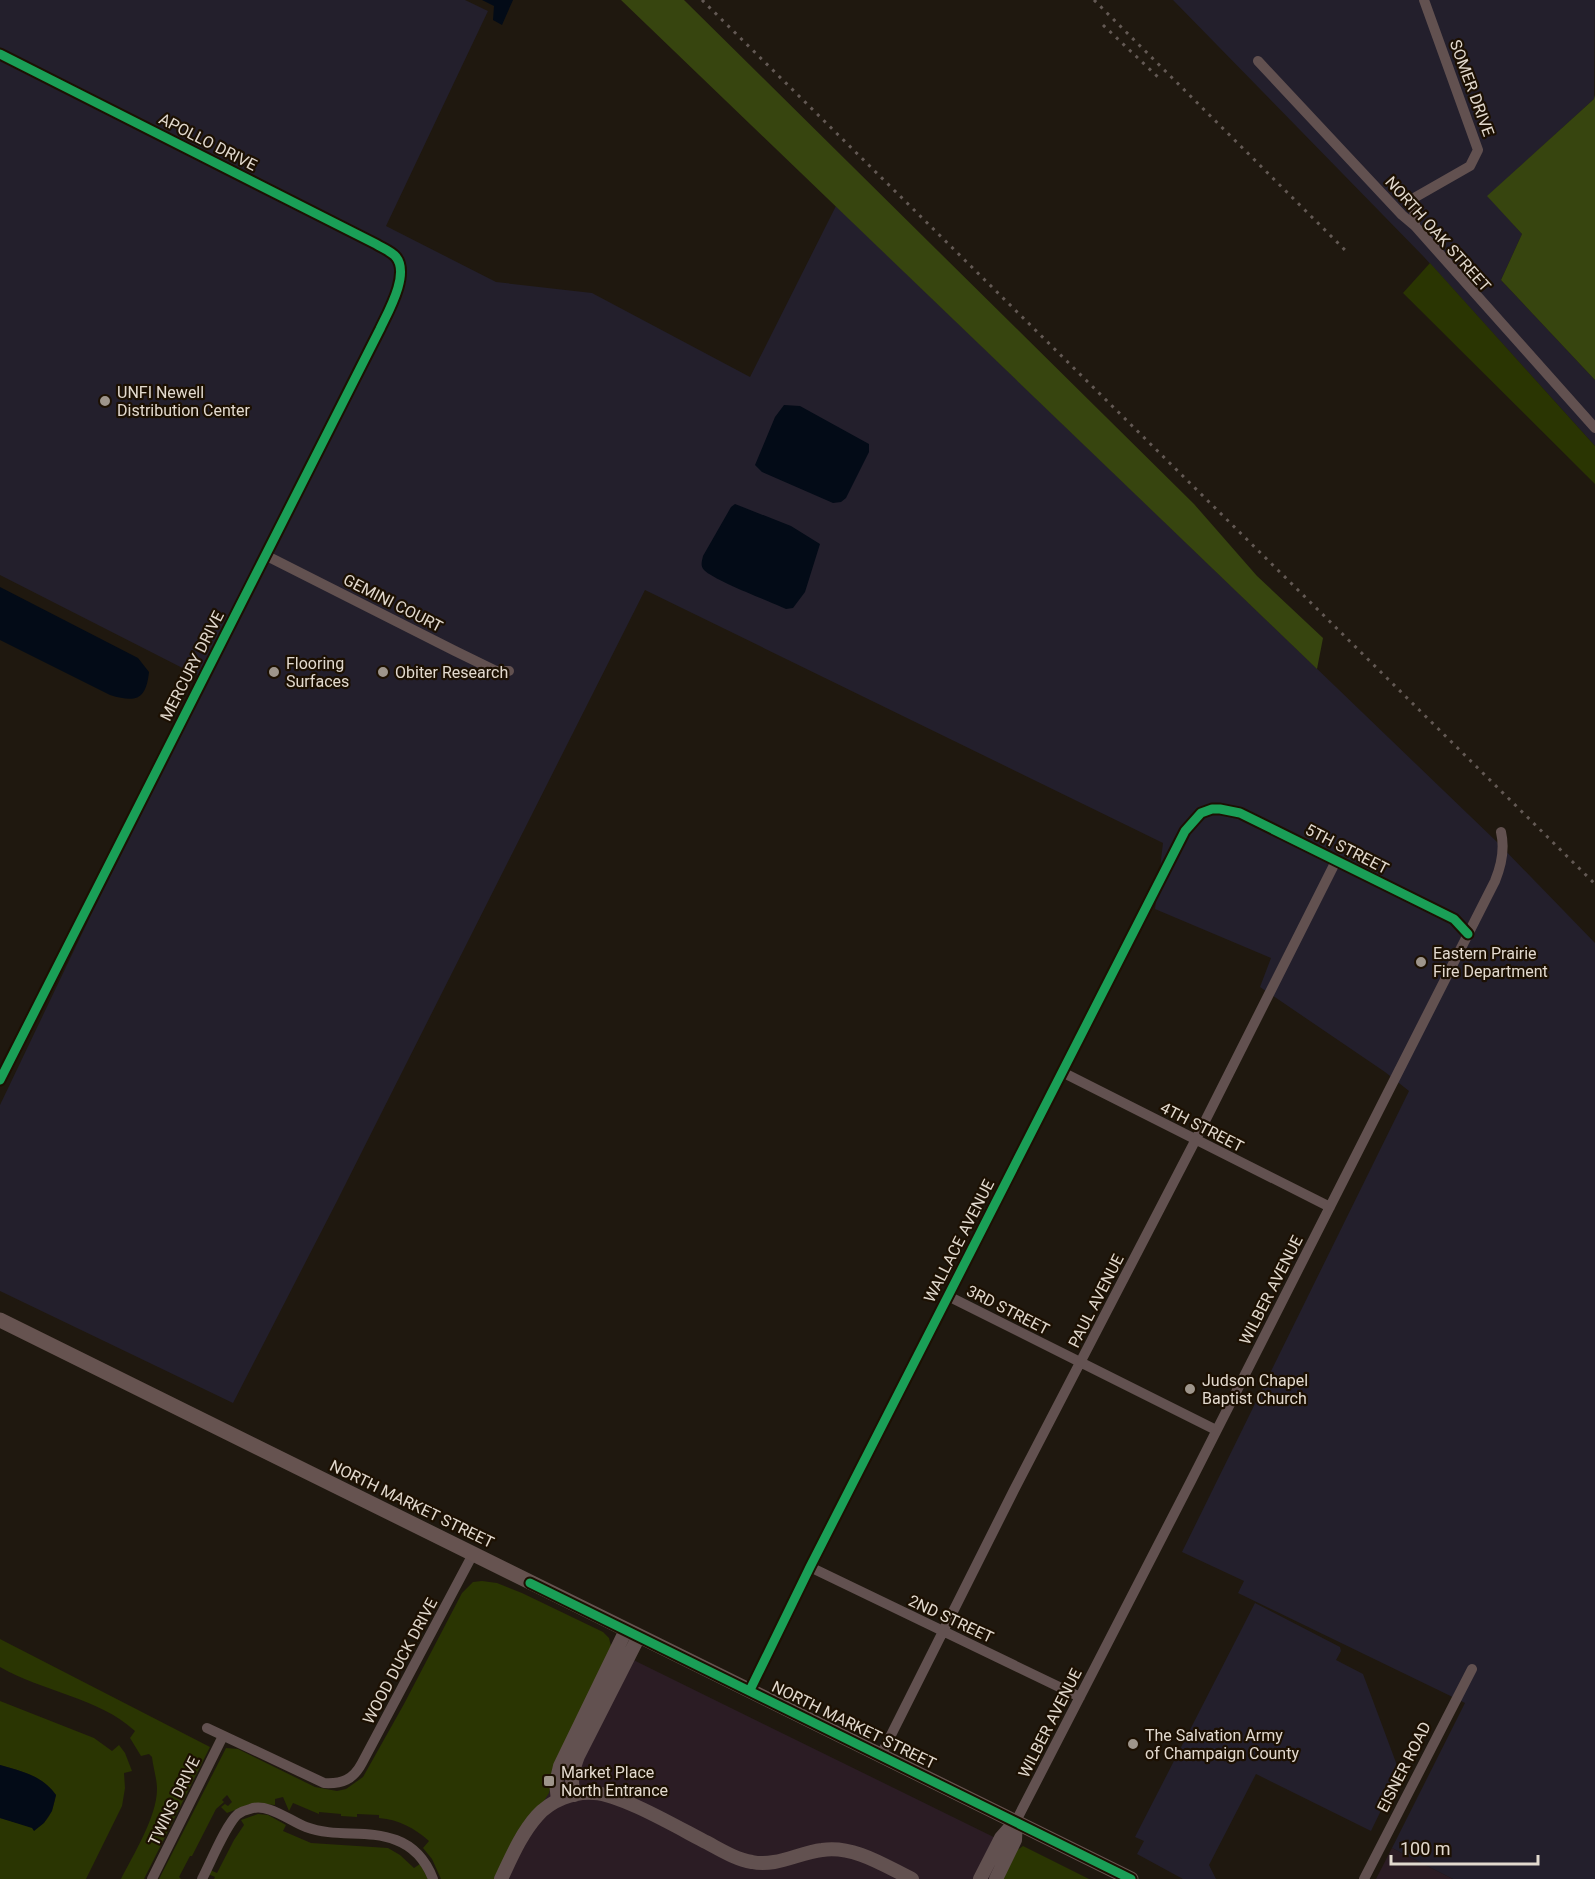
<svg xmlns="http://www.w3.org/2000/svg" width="1595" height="1879" font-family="Roboto,sans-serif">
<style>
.commercial{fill:#2b1c24}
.industrial{fill:#231f2c}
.green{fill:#2a3502}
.forest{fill:#37450f}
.water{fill:#030b17}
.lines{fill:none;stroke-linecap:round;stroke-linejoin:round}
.minor{stroke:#625150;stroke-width:10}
.tertiary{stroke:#625150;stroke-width:14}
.secondary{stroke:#665350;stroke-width:15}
.rail{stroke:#635954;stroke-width:3;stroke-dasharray:3 6;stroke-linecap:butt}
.cycleway-casing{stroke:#1c1002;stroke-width:13}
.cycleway{stroke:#1a9f57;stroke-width:9}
.poi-dot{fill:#9e958b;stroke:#1c1002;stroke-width:2}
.labels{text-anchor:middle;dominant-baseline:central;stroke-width:4.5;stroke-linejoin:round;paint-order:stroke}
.street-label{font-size:16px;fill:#e2d9ce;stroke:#1c1002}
.poi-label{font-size:16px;fill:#e2d9ce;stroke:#1c1002;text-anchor:start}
</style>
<rect width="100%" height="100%" fill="#1f180f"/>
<path class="commercial" d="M 601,1644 L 1079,1879 L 481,1879 Z
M 1392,1848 L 1453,1879 L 1376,1879 Z"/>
<path class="industrial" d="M 0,0 L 465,0 L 488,11 L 386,226 L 496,282 L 592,293 L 750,377 L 836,206 L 1496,841 L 1595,943 L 1595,1879 L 1453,1879 L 1392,1848 L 1465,1703 L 1238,1593 L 1244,1581 L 1182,1552 L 1409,1091 L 1385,1072 L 1260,987 L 1271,958 L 1155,909 L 1163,843 L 645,590 L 336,1203 L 233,1403 L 0,1291 L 0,1105 L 88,921 L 208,681 L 0,575 Z
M 1173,0 L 1595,0 L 1594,99 L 1488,196 L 1522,234 L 1501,280 L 1595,380 L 1595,446 L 1424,257 Z
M 1255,1603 L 1340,1647 L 1341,1651 L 1336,1660 L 1363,1674 L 1398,1768 L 1389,1794 L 1371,1831 L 1256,1774 L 1209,1865 L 1216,1879 L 1183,1879 L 1137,1854 L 1144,1841 L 1135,1837 Z"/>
<path class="green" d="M 1430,263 L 1595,446 L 1595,484 L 1403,293 Z
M 482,1581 L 497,1583 L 522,1593 L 603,1632 L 609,1638 L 612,1650 L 553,1777 L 549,1793 L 495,1879 L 441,1879 L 432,1859 L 423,1848 L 429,1841 C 414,1828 400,1820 379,1818 L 379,1815 L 357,1814 L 357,1817 L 341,1816 L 341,1814 L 319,1812 L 319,1814 L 293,1803 L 289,1811 L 283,1797 L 275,1799 L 275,1805 L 253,1803 L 227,1813 L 221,1807 L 225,1804 L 228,1806 L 232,1802 L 227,1795 L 222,1800 L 224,1802 L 216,1809 L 192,1856 L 190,1856 L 179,1877 L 181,1879 L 159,1879 L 226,1748 L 238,1749 L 315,1787 L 337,1791 L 346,1789 L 363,1777 L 404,1704 L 462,1593 L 473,1582 Z
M 0,1639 L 210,1747 L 144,1879 L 121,1879 C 133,1855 157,1817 157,1789 C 157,1779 153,1767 152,1757 L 149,1754 L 141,1756 L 130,1738 L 135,1731 C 98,1697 43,1692 0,1667 Z
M 0,1701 L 94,1738 L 112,1751 L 119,1745 L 125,1753 L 132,1771 L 124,1773 L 125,1788 L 122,1806 L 86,1879 L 0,1879 L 0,1818 L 36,1828 C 50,1821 53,1809 56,1795 C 43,1776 21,1771 0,1765 Z
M 258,1814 L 268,1815 L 286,1825 L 283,1831 L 311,1843 L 388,1848 L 400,1855 L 414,1868 L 420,1864 L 428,1879 L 214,1879 L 215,1877 L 208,1874 L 210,1870 L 217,1873 L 234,1840 L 244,1825 L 241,1820 Z
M 1023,1846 L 1089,1879 L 1001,1879 L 1016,1851 Z"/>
<path class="forest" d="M 621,0 L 684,0 L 1194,504 L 1257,576 L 1323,638 L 1317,669 Z
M 1595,95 L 1595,380 L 1501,280 L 1522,234 L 1487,196 L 1594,99 Z"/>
<path class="water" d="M 482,0 L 513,0 L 502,25 L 493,20 L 494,6 Z
M 784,405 L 800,406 L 869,444 L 869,452 L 846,498 L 841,502 L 833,503 L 762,472 L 755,465 L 775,417 Z
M 735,504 L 791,526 L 820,544 L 805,592 L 793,608 L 786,609 C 769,601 715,581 704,570 C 700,566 702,561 703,556 L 731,507 Z
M 0,587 L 138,658 L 149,672 C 146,700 136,703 110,695 L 0,640 Z
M 0,1765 C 21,1771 43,1776 56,1795 L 52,1811 L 44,1823 L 34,1831 L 32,1828 L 0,1818 Z"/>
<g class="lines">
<path class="minor" d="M 0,54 L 376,244 C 382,248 391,251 396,257 C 410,274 388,312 380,329 L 0,1080
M 1258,61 L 1402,215 L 1415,226 L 1595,428
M 1415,226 L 1414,198 L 1470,166 L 1478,150 L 1424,0
M 265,555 L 455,651 L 496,671 L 509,671
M 1062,1072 L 1330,1207
M 948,1296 C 1037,1341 1127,1385 1216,1430
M 810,1567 L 1080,1697
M 750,1690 L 810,1567 L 1185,831 L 1201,813 L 1212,809 L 1220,809 L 1240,813 L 1454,919 L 1468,934
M 207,1728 L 324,1783 C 342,1784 353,1780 362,1763 L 473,1554
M 881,1755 L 1014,1490 L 1195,1141 L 1336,861
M 1016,1821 L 1191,1481 L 1495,881 C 1502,864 1505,849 1501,832
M 152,1879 L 223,1736
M 202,1879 C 210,1864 226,1824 238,1814 C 241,1812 246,1810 250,1809 C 267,1802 290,1821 306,1827 C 335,1838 368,1829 396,1840 C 415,1847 426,1861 433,1879
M 1364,1879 L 1472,1669"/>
<path class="tertiary" d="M 574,1795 C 570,1781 573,1769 578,1756 L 639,1636
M 558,1800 L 556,1783 L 560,1766 L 626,1630
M 501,1879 C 511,1858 521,1834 537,1816 C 550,1801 574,1791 594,1793 C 620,1794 677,1827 702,1840 C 718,1848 734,1859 752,1862 C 776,1867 798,1853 822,1850 C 854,1845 885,1866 912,1879
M 980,1879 L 1001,1838 L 1016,1821
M 996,1879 L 1015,1840 L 1016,1821"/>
<path class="secondary" d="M 0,1320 L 1131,1879"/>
<path class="rail" d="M 702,0 L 1595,884
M 1094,0 L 1347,252
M 1103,25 L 1159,78"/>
<defs>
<path id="cycleway" d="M 0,54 L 376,244 C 382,248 391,251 396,257 C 410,274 388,312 380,329 L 0,1080
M 530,1583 L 1131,1879
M 750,1690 L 810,1567 L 1185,831 L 1201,813 L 1212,809 L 1220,809 L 1240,813 L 1454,919 L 1468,934"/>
</defs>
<use href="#cycleway" class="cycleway-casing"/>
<use href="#cycleway" class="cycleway"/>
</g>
<g class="poi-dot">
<circle cx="105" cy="401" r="6"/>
<circle cx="274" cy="672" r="6"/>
<circle cx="383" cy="672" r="6"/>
<circle cx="1421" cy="962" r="6"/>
<circle cx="1190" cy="1389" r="6"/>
<circle cx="1133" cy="1744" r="6"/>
<rect x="543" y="1775" width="12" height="12" rx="3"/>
</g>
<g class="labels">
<g class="street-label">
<text transform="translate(1472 88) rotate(70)">SOMER DRIVE</text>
<text transform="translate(208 142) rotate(27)">APOLLO DRIVE</text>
<text transform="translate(1438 234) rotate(48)">NORTH OAK STREET</text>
<text transform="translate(393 603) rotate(27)">GEMINI COURT</text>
<text transform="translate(192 666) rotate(-63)">MERCURY DRIVE</text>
<text transform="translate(1347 849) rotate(27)">5TH STREET</text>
<text transform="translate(1202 1127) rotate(27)">4TH STREET</text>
<text transform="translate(959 1241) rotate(-63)">WALLACE AVENUE</text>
<text transform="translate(1271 1290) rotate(-63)">WILBER AVENUE</text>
<text transform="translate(1096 1301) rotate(-63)">PAUL AVENUE</text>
<text transform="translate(1008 1310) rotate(27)">3RD STREET</text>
<text transform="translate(412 1504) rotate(26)">NORTH MARKET STREET</text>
<text transform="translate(951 1619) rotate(25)">2ND STREET</text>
<text transform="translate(400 1661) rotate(-62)">WOOD DUCK DRIVE</text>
<text transform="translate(1050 1723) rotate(-63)">WILBER AVENUE</text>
<text transform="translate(854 1725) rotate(26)">NORTH MARKET STREET</text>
<text transform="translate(1404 1767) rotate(-63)">EISNER ROAD</text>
<text transform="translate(174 1801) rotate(-64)">TWINS DRIVE</text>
</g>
<g class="poi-label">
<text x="117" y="392">UNFI Newell<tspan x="117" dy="18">Distribution Center</tspan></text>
<text x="286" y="663">Flooring<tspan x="286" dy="18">Surfaces</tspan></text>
<text x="395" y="672">Obiter Research</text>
<text x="1433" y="953">Eastern Prairie<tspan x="1433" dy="18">Fire Department</tspan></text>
<text x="1202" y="1380">Judson Chapel<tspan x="1202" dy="18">Baptist Church</tspan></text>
<text x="1145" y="1735">The Salvation Army<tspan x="1145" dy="18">of Champaign County</tspan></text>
<text x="561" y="1772">Market Place<tspan x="561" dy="18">North Entrance</tspan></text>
</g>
</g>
<path d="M1391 1855v9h147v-9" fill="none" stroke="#e2d9ce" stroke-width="3"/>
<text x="1400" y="1855" font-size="18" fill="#e2d9ce" stroke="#1c1002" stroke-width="4.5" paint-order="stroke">100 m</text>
</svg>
